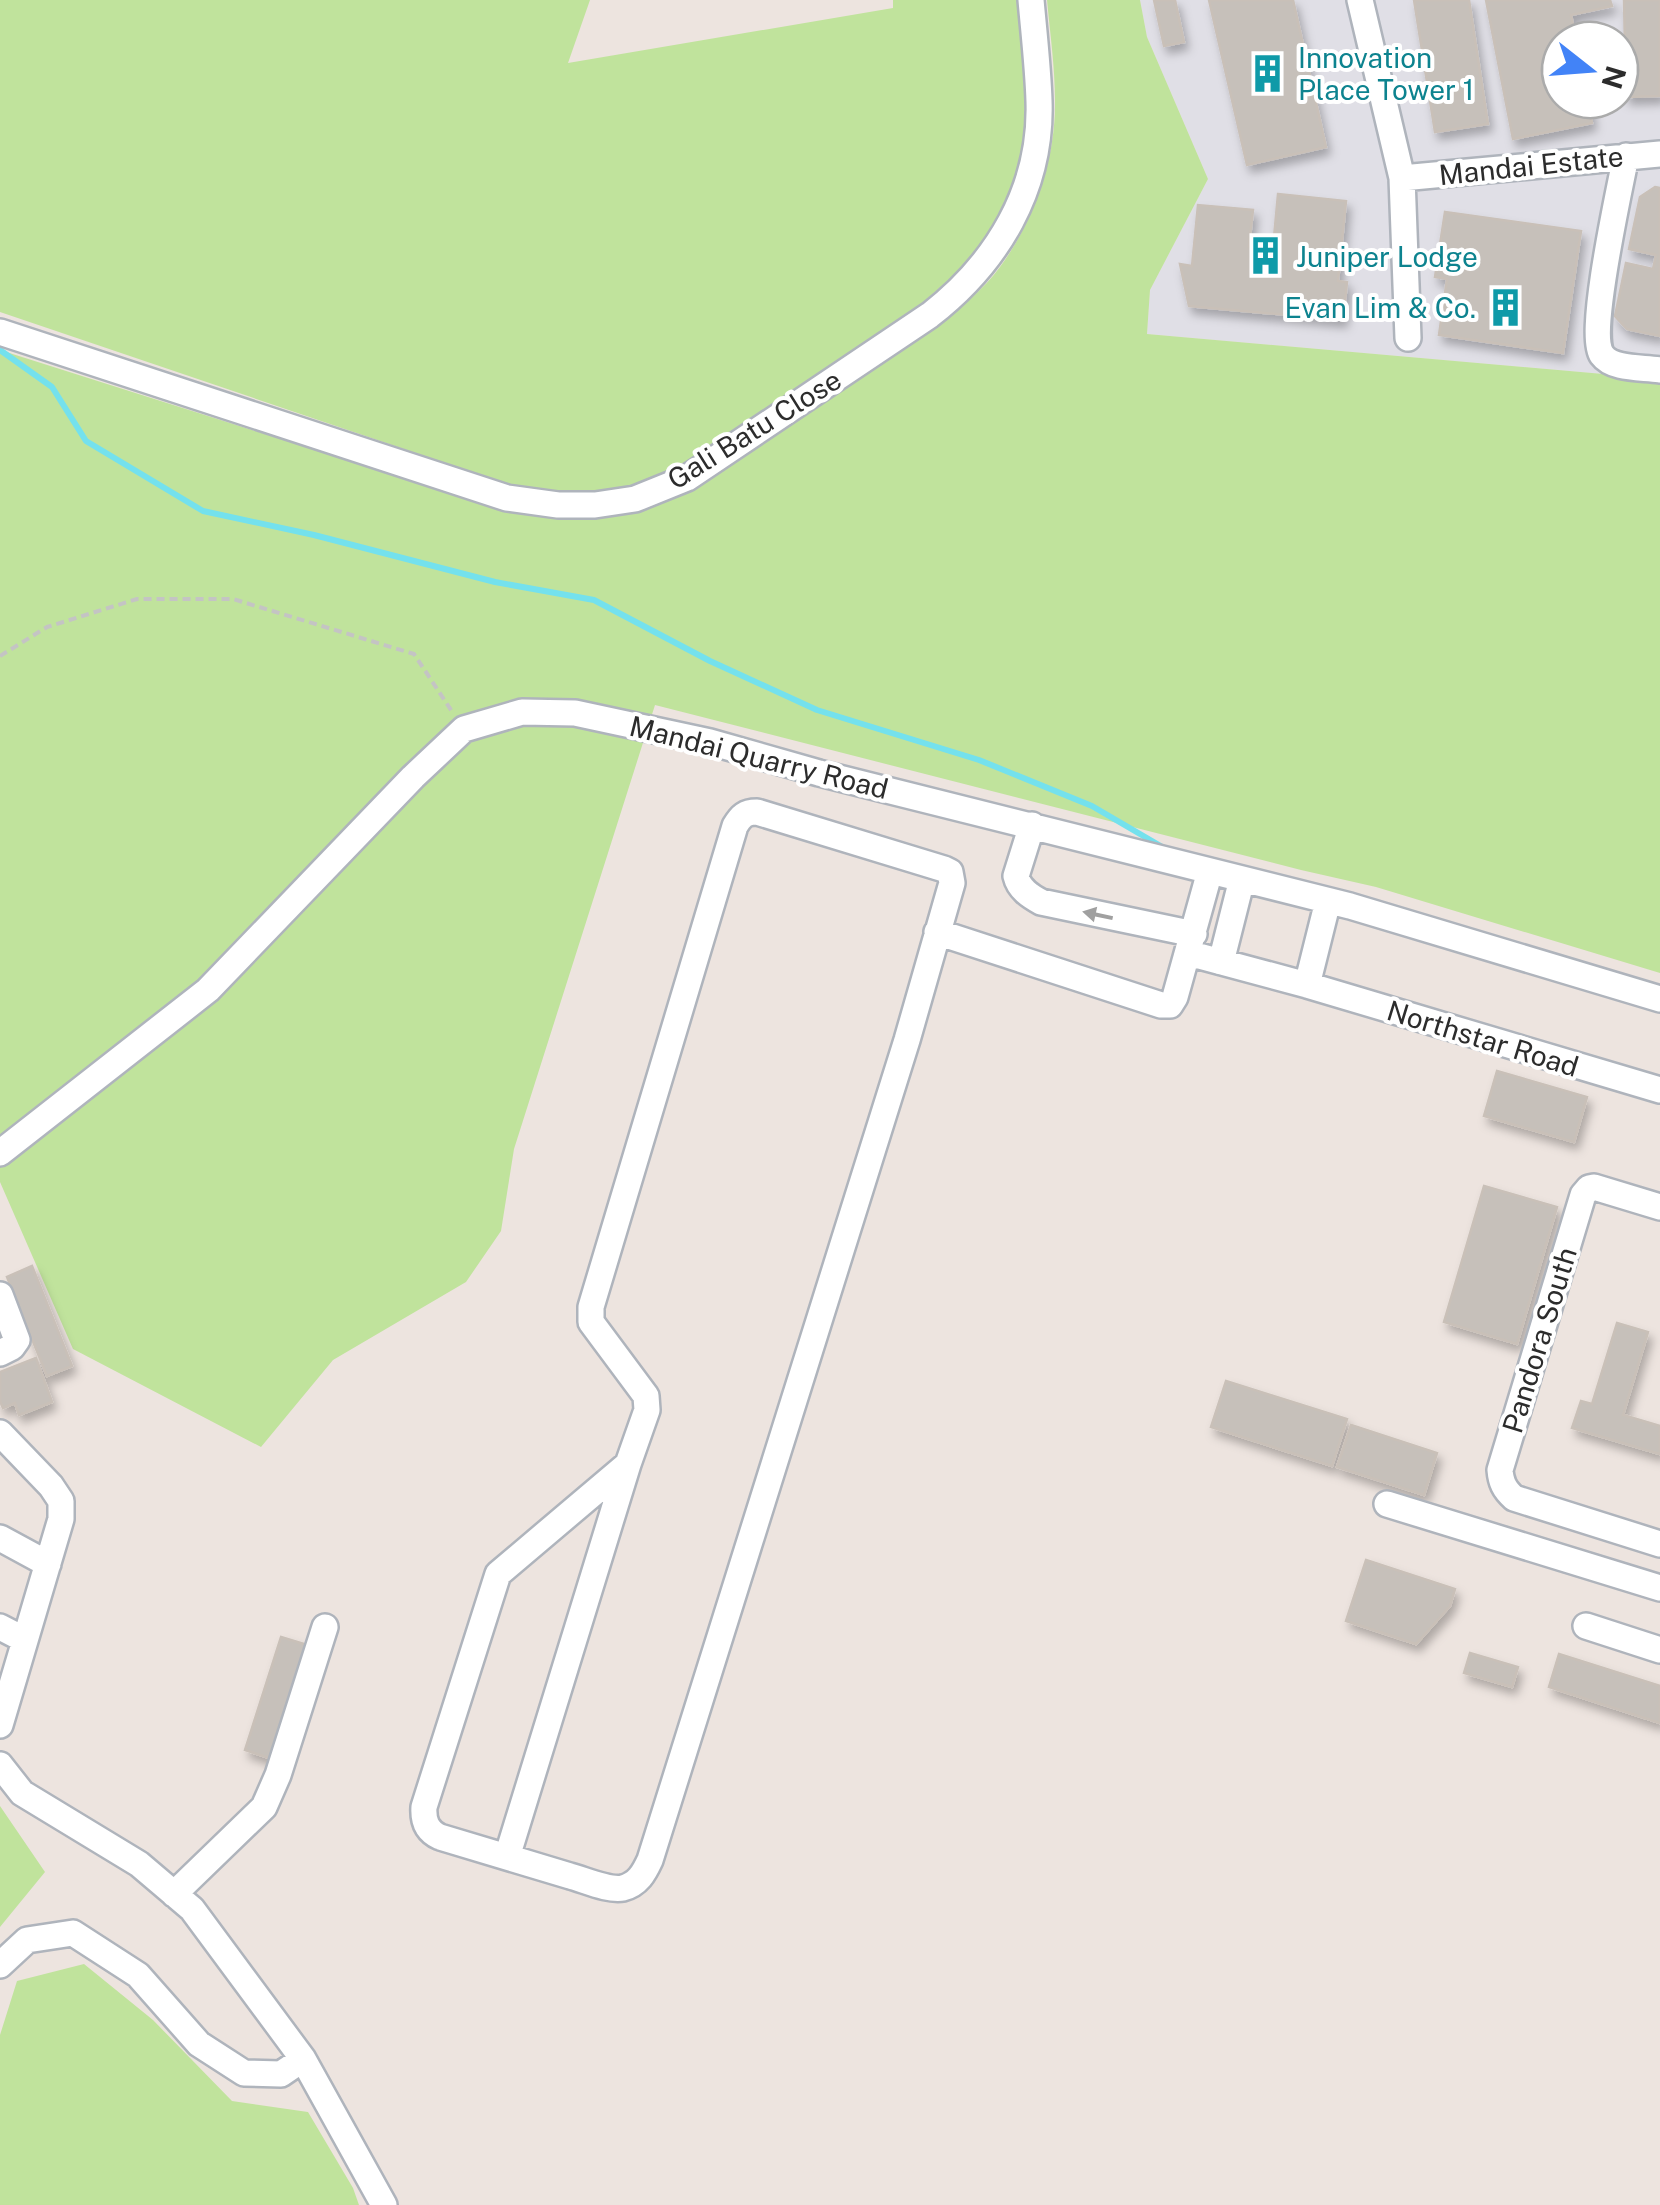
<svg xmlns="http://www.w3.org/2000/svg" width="1660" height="2205" font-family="'Public Sans',sans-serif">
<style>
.industrial{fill:#e0dfe6;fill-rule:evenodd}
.green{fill:#c0e39c}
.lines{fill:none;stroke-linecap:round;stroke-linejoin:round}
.stream{stroke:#74e1ed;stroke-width:6}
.building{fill:#c6c0ba;stroke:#c9c0b8;stroke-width:2.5;filter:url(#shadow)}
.minor-casing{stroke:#afb4bc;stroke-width:30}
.path{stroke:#c4c4c4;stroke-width:4;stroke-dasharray:8 5;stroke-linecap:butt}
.minor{stroke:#fff;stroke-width:25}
.oneway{fill:#a0a0a0}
.labels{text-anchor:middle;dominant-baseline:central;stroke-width:8;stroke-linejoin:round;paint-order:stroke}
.culture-label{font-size:28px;fill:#0d838f;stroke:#fff;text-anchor:start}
.street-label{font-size:28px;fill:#2c2c2c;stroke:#fff}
</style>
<defs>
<filter id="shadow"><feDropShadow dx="4" dy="7" stdDeviation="5" flood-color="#0004"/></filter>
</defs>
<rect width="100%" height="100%" fill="#ede4df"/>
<path class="industrial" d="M 1140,0 L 1660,0 L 1660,379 L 1147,334 L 1150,290 L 1208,179 L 1147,37 ZM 1560,40 L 1620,40 L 1620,100 L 1560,100 Z"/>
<path class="green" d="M 0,0 L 590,0 L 568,63 L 893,8 L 893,0 L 1017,0 C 1020,36 1026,73 1027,109 C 1027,158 1009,216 976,253 C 959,272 938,289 919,306 L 682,467 C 619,496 577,495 510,485 L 0,312 Z
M 1047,0 L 1140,0 L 1147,37 L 1208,179 L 1150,290 L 1147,334 L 1660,379 L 1660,973 L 1376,887 L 1301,870 L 655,705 L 514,1149 L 501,1231 L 466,1282 L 333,1360 L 261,1447 L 73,1349 L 0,1182 L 0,350 L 388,473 L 532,515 C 566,516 603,515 636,510 C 656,506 676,496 695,488 L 938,326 C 960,308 983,290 1000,267 C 1034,221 1056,158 1055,101 C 1055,67 1050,33 1047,0 Z
M 0,1806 L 45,1872 L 0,1927 Z
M 84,1964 L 153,2020 L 232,2101 L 308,2112 L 353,2188 L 359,2205 L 0,2205 L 0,2035 L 17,1981 Z"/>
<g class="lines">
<path class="stream" d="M 0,350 L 52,387 L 86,441 L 203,511 L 314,535 L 495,582 L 594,600 L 710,661 L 817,710 L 979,760 L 1092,806 L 1164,848"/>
</g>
<path class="building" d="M 1154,0 L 1175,0 L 1184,42 L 1164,46 Z
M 1209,0 L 1293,0 L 1326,147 L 1247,165 Z
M 1414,0 L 1469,0 L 1488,124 L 1435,132 Z
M 1486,0 L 1610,0 L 1612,6 L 1571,15 L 1576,40 L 1560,40 L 1560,100 L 1588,100 L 1592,123 L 1513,139 Z
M 1624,0 L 1660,0 L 1660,96 L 1626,97 Z
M 1655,187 L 1660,188 L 1660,336 L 1627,329 L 1615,316 L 1626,263 L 1653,269 L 1656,255 L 1629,249 L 1640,197 Z
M 1278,194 L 1346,201 L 1338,281 L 1347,282 L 1343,320 L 1189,306 L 1180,264 L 1192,266 L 1198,205 L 1253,210 L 1249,246 L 1273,248 Z
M 1445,212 L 1581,231 L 1563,353 L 1439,335 L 1447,279 L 1435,277 Z
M 1497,1071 L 1587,1097 L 1574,1142 L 1484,1116 Z
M 1484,1186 L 1557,1207 L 1517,1344 L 1444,1322 Z
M 32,1266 L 72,1366 L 47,1376 L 7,1277 Z
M 1617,1323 L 1648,1332 L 1623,1415 L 1660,1426 L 1660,1454 L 1572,1428 L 1581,1401 L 1592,1404 Z
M 36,1358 L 52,1402 L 19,1415 L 15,1403 L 3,1408 L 0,1401 L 0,1372 Z
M 1226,1381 L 1347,1419 L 1332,1466 L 1211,1427 Z
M 1351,1425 L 1437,1453 L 1424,1495 L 1337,1467 Z
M 1366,1560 L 1455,1589 L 1450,1606 L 1416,1644 L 1346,1621 Z
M 281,1637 L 311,1646 L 275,1760 L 245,1750 Z
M 1470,1653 L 1518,1667 L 1512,1687 L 1464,1673 Z
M 1559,1654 L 1660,1686 L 1660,1723 L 1549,1687 Z"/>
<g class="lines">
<defs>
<path id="minor" d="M 1360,0 L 1402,178 L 1408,338
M 1626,156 C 1620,187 1587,334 1602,355 C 1613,370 1643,367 1660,370
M 1402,178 L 1660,154
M 0,332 L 507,498 L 558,505 L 595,505 L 635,499 L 687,478 L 930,315 C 997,263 1042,189 1039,101 C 1038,68 1034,34 1031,0
M 1032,825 L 1016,876 C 1019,889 1030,896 1041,902 L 1194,934
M 937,932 L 1161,1005 L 1170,1005 L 1175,997 L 1210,871
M 1188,953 L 1307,985 L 1660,1090
M 1221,962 L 1242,879
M 1307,985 L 1328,901
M 0,1153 L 208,990 L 413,777 L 464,729 L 522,712 L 575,713 L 710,742 L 819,773 L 1350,906 L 1660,999
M 1660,1207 L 1594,1187 L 1589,1188 L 1583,1195 L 1500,1470 C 1501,1482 1504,1489 1514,1498 L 1660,1544
M 0,1295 L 17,1340 L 12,1347 L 0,1353
M 0,1433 L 51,1486 L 61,1501 L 61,1519 L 0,1725
M 1387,1504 L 1660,1588
M 0,1538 L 48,1564
M 1586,1626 L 1660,1650
M 0,1627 L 25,1640
M 0,1765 L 22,1793 L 139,1864 L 192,1909 L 303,2059 L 384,2205
M 507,1857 L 628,1464 L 647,1410 L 646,1396 L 591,1322 L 591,1307 L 735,826 C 741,816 745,812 757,812 L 944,869 L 950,872 L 952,883 L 907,1040 L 650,1860 C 644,1873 638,1884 623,1888 C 609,1891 585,1880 570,1876 C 526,1863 483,1850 440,1837 C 427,1831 423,1821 424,1807 L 498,1574 L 628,1464
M 174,1894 L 264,1807 L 278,1775 L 325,1627
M 0,1965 L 27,1940 L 73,1933 L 138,1975 L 199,2044 L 244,2073 L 281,2074 L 303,2059"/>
</defs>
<use href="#minor" class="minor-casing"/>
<path class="path" d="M 0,656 L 47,627 L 137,599 L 233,599 L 414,654 L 453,713"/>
<use href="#minor" class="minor"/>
</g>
<defs><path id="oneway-solid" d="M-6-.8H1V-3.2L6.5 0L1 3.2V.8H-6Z" transform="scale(2.5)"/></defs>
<use class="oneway" href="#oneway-solid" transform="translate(1098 915) rotate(-168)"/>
<defs>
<symbol id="building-bare" viewBox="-9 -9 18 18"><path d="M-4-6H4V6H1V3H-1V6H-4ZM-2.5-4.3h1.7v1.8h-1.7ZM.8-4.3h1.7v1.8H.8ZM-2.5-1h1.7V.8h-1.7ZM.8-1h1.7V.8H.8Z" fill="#0f9aa8" stroke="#fff" stroke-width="2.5" paint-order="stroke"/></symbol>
</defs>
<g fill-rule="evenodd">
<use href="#building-bare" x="1240" y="46" width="55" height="55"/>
<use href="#building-bare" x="1238" y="228" width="55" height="55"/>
<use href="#building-bare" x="1478" y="280" width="55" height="55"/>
</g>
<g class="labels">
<g class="culture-label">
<text x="1298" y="57">Innovation<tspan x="1298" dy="32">Place Tower 1</tspan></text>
<text x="1296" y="256">Juniper Lodge</text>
<text x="1476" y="307" text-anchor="end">Evan Lim &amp; Co.</text>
</g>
<g class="street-label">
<text transform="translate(1531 165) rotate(-6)">Mandai Estate</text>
<text transform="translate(754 429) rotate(-32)">Gali Batu Close</text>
<text transform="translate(759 757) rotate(14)">Mandai Quarry Road</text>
<text transform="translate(1483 1038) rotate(17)">Northstar Road</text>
<text transform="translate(1539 1340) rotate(-73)">Pandora South</text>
</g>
</g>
<g transform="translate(1590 70) rotate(107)"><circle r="48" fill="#ffffff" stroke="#ababab" stroke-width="2.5"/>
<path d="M0-8L18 38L0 25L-18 38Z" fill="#4283f7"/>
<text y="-15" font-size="28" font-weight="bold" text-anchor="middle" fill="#2c2c2c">N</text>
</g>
</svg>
